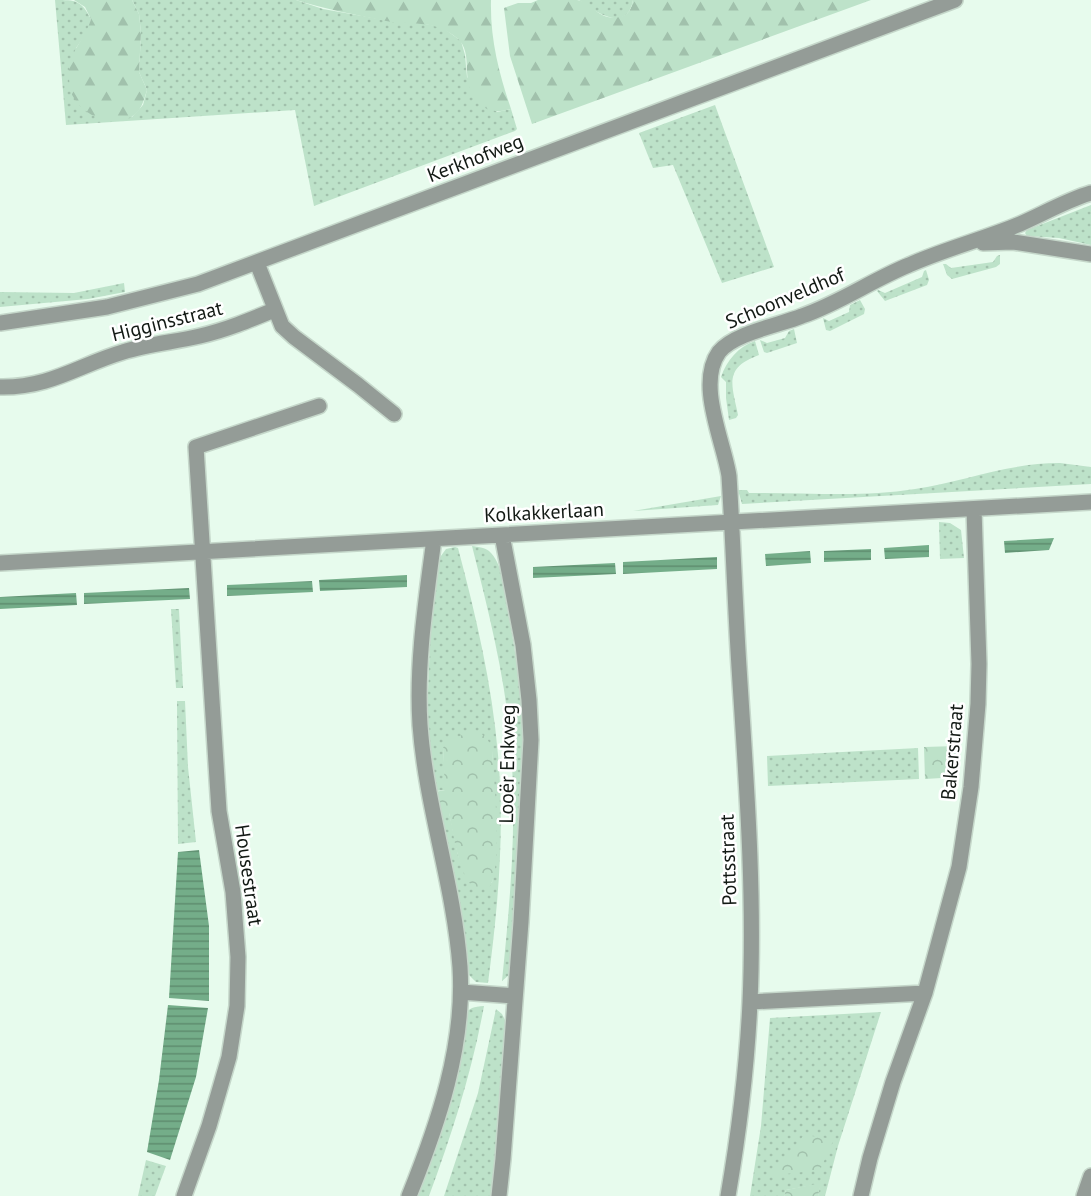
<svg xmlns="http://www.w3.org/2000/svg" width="1091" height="1196" font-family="'PT Sans',sans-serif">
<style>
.grass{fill:url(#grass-dots)}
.forest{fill:url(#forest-firs)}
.park{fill:url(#park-crowns)}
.water{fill:url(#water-rules)}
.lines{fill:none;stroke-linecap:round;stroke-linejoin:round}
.minor-casing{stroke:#c5d7ca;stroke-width:18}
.minor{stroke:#949c97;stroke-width:15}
.labels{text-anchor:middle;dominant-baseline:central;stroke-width:5;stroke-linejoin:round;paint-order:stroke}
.street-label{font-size:20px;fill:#121914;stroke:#fff}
</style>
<defs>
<pattern id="grass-dots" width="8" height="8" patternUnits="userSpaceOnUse" patternTransform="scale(1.5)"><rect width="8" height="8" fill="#bde2c9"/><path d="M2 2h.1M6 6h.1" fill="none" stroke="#a1c1ac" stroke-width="1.8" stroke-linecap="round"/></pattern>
<pattern id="forest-firs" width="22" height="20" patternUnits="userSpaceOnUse" patternTransform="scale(1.5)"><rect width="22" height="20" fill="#bde2c9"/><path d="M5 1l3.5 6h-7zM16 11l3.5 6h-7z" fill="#a1c1ac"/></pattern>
<pattern id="park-crowns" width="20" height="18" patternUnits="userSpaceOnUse" patternTransform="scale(1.5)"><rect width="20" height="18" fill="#bde2c9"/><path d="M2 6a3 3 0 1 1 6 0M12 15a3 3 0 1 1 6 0" fill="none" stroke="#a1c1ac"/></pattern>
<pattern id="water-rules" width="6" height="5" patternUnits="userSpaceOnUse" patternTransform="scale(1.5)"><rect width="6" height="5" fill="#74ad89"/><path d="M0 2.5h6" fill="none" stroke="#5e8c6f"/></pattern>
</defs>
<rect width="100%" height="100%" fill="#e7fbed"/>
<path class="grass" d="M 55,0 C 76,0 81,0 91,19 L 88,31 L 76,48 L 132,117 L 143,105 L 147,90 L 139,72 L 141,33 L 139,14 L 132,0 L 296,0 L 323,9 L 390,21 L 420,23 L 442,27 L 461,41 L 465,55 L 467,77 L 497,112 L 511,109 L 517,129 L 515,131 L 314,206 L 295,110 L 66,125 Z
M 579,0 L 633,0 C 627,34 595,12 579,0 Z
M 715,105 L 774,267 L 722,283 L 673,165 L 653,168 L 639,133 Z
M 1091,205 L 1091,245 L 1059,238 L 1027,236 L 1025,233 L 1027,230 Z
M 1000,255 L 1000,264 L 996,267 L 952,279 L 947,275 L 943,264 L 946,264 L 951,268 L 993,262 L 997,256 Z
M 926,270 L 929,280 L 927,285 L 885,301 L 877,291 L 878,290 L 885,293 L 922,277 L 924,271 Z
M 124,283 L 125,292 L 88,299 L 0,307 L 0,292 L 74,293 Z
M 860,300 L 865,309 L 864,314 L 830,331 L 826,330 L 823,318 L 829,321 L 849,312 L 850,305 Z
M 794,329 L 797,343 L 767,353 L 764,352 L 760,340 L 767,343 L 785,338 L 789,331 Z
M 755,341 L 759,355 C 723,368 732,385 738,415 L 736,418 L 729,420 L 726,398 L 726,382 L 721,377 C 727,360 738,347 755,341 Z
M 1060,463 L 1091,467 L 1091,484 L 742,504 L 738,490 L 747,490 L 749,493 C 805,492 860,498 915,489 C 966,481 1008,463 1060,463 Z
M 721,496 L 718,505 L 633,511 Z
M 939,522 L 950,523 L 961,530 L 964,558 L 940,559 Z
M 472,546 C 478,547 484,547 489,551 C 503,563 504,590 507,607 C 515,648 522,690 523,733 C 524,812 516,891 512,969 L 509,975 L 502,981 C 510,903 517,826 511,748 C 506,680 489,613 472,546 Z
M 455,547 L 458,548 C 476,616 492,684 498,755 C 505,831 498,908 488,983 L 476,982 L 467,973 L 438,814 L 449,812 L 458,855 L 465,874 L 492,883 L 496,841 L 492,751 L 443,748 L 446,790 L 435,791 L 427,714 L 430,642 L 438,560 L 446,549 Z
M 171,609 L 179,609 L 183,688 L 176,688 Z
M 177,701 L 185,701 L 188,767 L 196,842 L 178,844 Z
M 918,748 L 919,779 L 768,786 L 767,756 Z
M 484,1006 C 472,1072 452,1134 429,1196 L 417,1196 L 464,1016 C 469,1007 474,1007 484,1006 Z
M 496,1009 L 502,1014 L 506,1022 L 500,1122 L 492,1196 L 444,1196 L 478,1093 Z
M 881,1012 L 838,1146 L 825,1196 L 818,1196 L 820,1184 L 786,1190 L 784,1196 L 750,1196 L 761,1126 L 770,1018 Z
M 146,1160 L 166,1166 L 155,1196 L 138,1196 Z"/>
<path class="forest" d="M 74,0 L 132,0 L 139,14 L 141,33 L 139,72 L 147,90 C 144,100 141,112 131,117 C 110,127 85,116 74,98 C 70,93 69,81 69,75 C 67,54 86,38 91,19 L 85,7 Z
M 296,0 L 491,0 C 490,39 499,73 511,109 C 499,112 491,113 481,105 C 458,85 474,58 460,41 C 458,38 455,37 453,35 C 433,20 410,25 386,21 C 356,15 325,9 296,0 Z
M 538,0 C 550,0 564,0 577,0 C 592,2 599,22 620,17 C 628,16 632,8 633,0 L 871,0 L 532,124 L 510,56 L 504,8 L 518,3 L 531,3 Z"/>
<path class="park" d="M 470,732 C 484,732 489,738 492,751 C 494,777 503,870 489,888 C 484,889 480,890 475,888 C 459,878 453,831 449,813 L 438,814 L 435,792 L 445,790 L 443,748 L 447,741 Z
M 956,746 L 958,777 L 925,779 L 924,747 Z
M 804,1135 L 834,1139 L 820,1170 L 769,1176 Z
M 821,1183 L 818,1196 L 784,1196 L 786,1190 Z"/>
<path class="water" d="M 1054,538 L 1049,550 L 1005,553 L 1004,541 Z
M 929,545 L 929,557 L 885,559 L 884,548 Z
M 871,549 L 871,560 L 824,562 L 824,551 Z
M 810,551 L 811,563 L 766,566 L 765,554 Z
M 717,557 L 717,569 L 623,574 L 623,562 Z
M 615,563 L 616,574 L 533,578 L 533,567 Z
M 407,575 L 407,587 L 320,591 L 319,580 Z
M 312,581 L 313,592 L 227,596 L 227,585 Z
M 189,588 L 190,599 L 84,604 L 84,593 Z
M 76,593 L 77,605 L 0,609 L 0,597 Z
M 199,850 L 209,926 L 209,1001 L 169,998 L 178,852 Z
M 168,1005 L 208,1008 L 196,1077 L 170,1160 L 147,1152 L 159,1080 Z"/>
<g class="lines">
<defs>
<path id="minor" d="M 983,243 L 1013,242 L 1091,254
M 257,263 L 282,326 L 294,337 L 358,385 L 394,414
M 0,323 L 107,307 L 198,284 L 955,0
M 0,387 C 50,388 79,365 123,352 C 148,344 175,342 200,336 C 226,330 250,320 274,310
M 0,563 L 1091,502
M 461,992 L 515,996
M 750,1002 L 925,993
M 184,1196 L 209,1126 L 229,1057 L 237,1006 L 238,957 L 233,892 L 219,811 L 196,447 L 319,406
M 409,1196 C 438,1124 465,1046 460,967 C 454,885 426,807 420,725 C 416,664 426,600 434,539
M 499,1196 L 503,1159 L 521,922 L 531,740 L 529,700 L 523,645 L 502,535
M 728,1196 C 739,1132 747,1067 750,1002 C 755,891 746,778 739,667 C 735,603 733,540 729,476 C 724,442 696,384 719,352 C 734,333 780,325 802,316 C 840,303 872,280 909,265 C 945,249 984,239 1020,224 C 1043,214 1067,200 1091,193
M 861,1196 L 870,1158 L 893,1082 L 925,993 L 959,867 L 971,787 L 978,704 L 979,664 L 974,509
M 1084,1196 L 1091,1176"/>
</defs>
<use href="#minor" class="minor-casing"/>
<use href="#minor" class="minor"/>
</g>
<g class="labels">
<g class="street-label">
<text transform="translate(475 158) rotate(-21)">Kerkhofweg</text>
<text transform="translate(785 298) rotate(-23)">Schoonveldhof</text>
<text transform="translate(167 321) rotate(-14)">Higginsstraat</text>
<text transform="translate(544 512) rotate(-3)">Kolkakkerlaan</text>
<text transform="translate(952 752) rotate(-85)">Bakerstraat</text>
<text transform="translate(507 764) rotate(-89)">Looër Enkweg</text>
<text transform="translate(728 860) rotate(-92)">Pottsstraat</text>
<text transform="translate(249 875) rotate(82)">Housestraat</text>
</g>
</g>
</svg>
